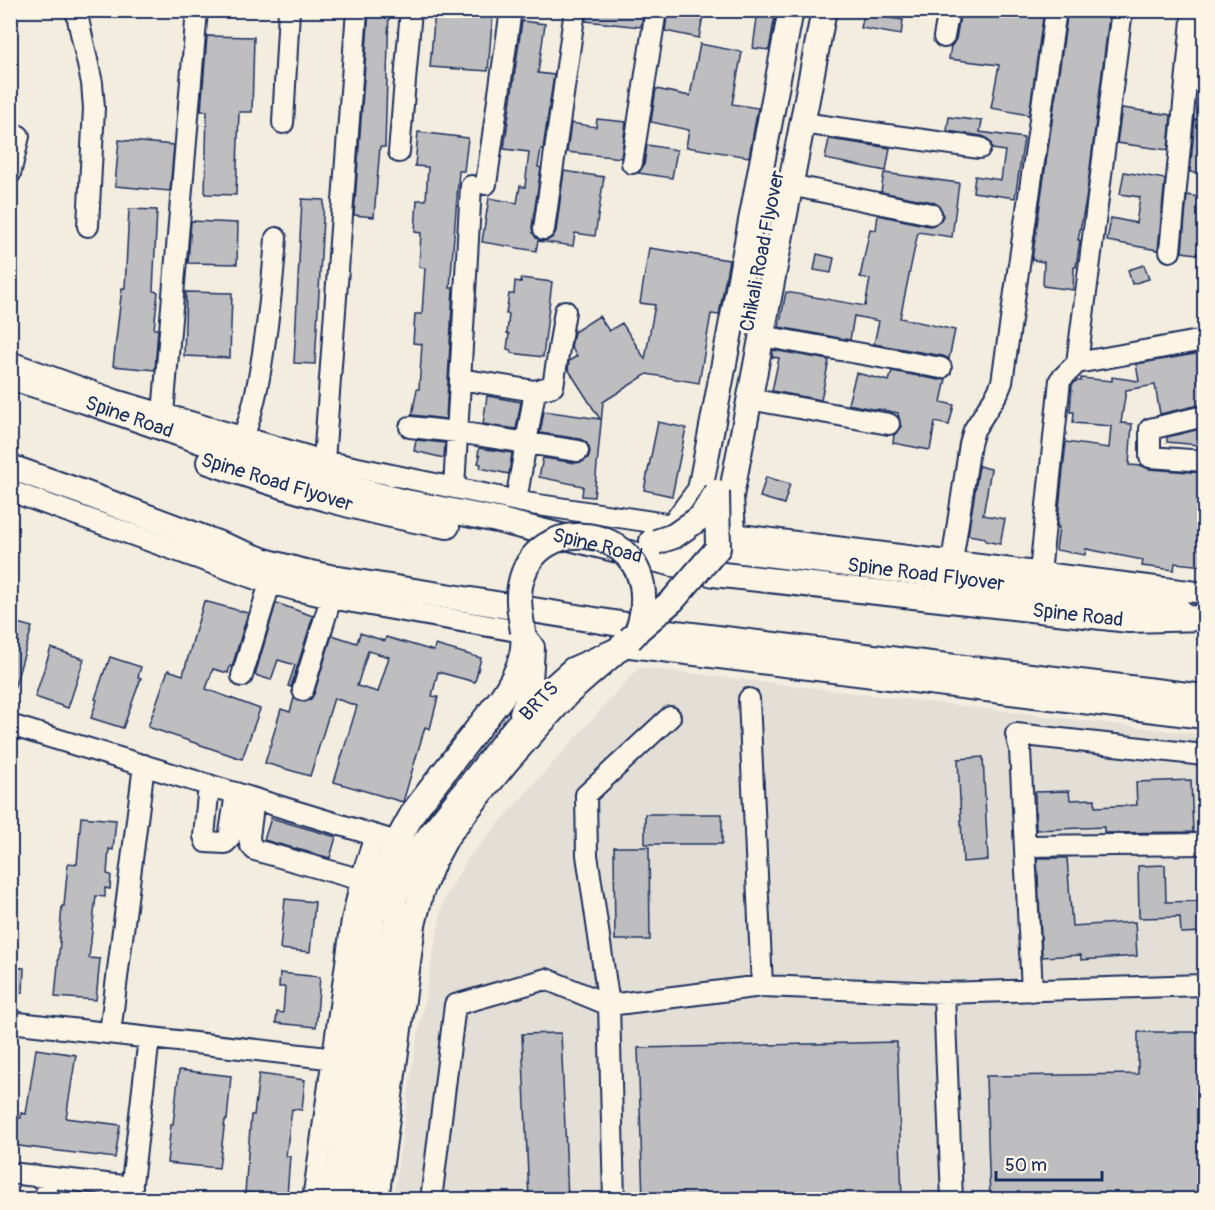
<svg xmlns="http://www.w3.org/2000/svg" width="1215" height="1210" font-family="Pangolin,sans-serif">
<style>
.built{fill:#e3dfd6}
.building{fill:#bebec0;stroke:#1b2f5e;stroke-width:1.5;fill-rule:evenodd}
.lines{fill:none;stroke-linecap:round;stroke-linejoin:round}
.minor-casing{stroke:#1b2f5e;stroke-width:24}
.major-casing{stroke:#1b2f5e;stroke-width:28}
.minor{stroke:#fcf5e5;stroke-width:20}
.major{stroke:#fcf5e5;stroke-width:24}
.major-bridge-casing{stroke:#1b2f5e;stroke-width:28;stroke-linecap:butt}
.major-bridge{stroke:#fcf5e5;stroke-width:24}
.labels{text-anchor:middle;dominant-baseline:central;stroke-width:6;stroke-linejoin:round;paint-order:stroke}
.street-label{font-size:20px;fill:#1b2f5e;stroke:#fcf5e5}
</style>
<rect width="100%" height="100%" fill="#f3ede0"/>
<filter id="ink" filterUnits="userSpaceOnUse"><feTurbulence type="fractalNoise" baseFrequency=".0167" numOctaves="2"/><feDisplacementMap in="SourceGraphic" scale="12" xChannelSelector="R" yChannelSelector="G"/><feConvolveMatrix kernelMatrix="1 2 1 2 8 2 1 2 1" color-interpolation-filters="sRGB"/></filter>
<g filter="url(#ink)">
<path class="built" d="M 639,667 L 1204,735 L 1204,1199 L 393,1200 L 412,1067 L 443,902 L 468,858 Z"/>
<path class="building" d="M 369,10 L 389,10 L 385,147 L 380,147 L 374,217 L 354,215 Z
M 435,10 L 493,10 L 488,71 L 430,67 Z
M 587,10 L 644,10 L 641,27 L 586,21 Z
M 668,10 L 704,10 L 699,38 L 665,31 Z
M 758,10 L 776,10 L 769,50 L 753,48 Z
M 961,10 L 1044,11 L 1029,115 L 991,108 L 999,65 L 949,59 L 951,46 L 956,39 Z
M 1068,10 L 1110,10 L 1086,200 L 1078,240 L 1080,240 L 1076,267 L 1074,267 L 1073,290 L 1043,286 L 1044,262 L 1032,260 Z
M 864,14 L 903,20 L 901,35 L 861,28 Z
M 522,21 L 545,24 L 538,73 L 554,75 L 543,149 L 541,149 L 538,167 L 541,168 L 532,227 L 533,233 L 536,238 L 542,241 L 548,240 L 553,237 L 556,231 L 564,171 L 604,177 L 595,236 L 575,233 L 573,246 L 538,241 L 536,251 L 482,242 L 489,198 L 517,203 L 520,186 L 525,187 L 529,152 L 504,149 Z
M 207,36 L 254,37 L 252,112 L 239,112 L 236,195 L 205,194 L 207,111 L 201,111 Z
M 700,44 L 742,52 L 732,104 L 758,108 L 749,157 L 686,147 L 689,130 L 651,122 L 656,89 L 690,96 Z
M 1122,108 L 1171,115 L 1168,150 L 1117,143 Z
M 949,117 L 982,121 L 980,132 L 1024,138 L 1015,198 L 973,192 L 975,176 L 1001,180 L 1005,151 L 992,149 L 991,143 L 987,138 L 982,136 L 947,131 Z
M 597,119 L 626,122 L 621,158 L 567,152 L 571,123 L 596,127 Z
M 1195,119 L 1204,120 L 1204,175 L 1190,172 Z
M 418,132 L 468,138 L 464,171 L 459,171 L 450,288 L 453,288 L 446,419 L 412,415 L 417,389 L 419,389 L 422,344 L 413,343 L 415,314 L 422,314 L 425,268 L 419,267 L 421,233 L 415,232 L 417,200 L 426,200 L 428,167 L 415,166 Z
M 829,139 L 890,148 L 886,171 L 825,159 Z
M 119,140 L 174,145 L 170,191 L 115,186 Z
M 647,145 L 677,150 L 672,178 L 638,173 L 644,165 Z
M 1124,172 L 1165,179 L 1158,250 L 1107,241 L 1111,218 L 1136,223 L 1140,197 L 1120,194 Z
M 884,173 L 959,183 L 952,237 L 918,232 L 900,318 L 955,330 L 949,359 L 943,356 L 874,344 L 879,321 L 854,316 L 850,340 L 779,327 L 786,292 L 865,306 L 870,279 L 860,277 L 870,229 L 876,230 L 878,215 L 929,226 L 935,225 L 940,221 L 943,216 L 942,211 L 938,205 L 933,202 L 881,192 Z
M 1187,195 L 1204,198 L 1204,255 L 1182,252 Z
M 302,199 L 324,200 L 315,364 L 294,363 Z
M 129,209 L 157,210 L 153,291 L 158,292 L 154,329 L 158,329 L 155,370 L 113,366 L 122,288 L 125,288 Z
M 191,221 L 238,223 L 237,264 L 188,263 Z
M 649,248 L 729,260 L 719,315 L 711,314 L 699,383 L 647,374 L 603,402 L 594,497 L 582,496 L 583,486 L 539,477 L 543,458 L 576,463 L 582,462 L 588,458 L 590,452 L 589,447 L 586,442 L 580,439 L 540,433 L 544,411 L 600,419 L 568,369 L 569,361 L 577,356 L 571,347 L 574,332 L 599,316 L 609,331 L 622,323 L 645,359 L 655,305 L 640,303 Z
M 817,254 L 834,258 L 831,273 L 814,270 Z
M 1144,265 L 1149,279 L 1132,284 L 1128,270 Z
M 521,278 L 552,282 L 543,357 L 511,353 L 511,350 L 507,349 L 509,334 L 507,333 L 509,314 L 506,314 L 509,294 L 514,294 L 515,281 L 521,282 Z
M 186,292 L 232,293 L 230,358 L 184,356 Z
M 773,350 L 829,360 L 821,400 L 772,391 L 779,358 L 772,357 Z
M 1201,353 L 1204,373 L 1204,404 L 1160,414 L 1155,385 L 1126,390 L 1121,423 L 1132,424 L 1129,465 L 1143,466 L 1149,469 L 1204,473 L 1204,566 L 1175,563 L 1174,570 L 1142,566 L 1143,560 L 1086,549 L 1085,555 L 1056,550 L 1059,527 L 1057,527 L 1066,442 L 1109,448 L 1111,426 L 1073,423 L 1074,412 L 1070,412 L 1072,385 L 1076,381 L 1081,381 L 1081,378 L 1112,381 L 1112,377 L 1139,381 L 1136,364 Z
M 892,371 L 939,380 L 946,379 L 941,402 L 954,405 L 949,425 L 935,422 L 930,450 L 893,443 L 894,435 L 898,431 L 901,427 L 898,413 L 878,409 L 877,410 L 848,404 L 856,373 L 889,381 Z
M 487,396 L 521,402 L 516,429 L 483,424 Z
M 658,422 L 686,428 L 672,496 L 644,490 Z
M 1200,429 L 1199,445 L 1167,442 L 1167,437 Z
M 416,440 L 445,443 L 444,458 L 414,451 Z
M 479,448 L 512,453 L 509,474 L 480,468 L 481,464 L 478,463 L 480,456 L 478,455 Z
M 979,466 L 991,469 L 983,515 L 1005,519 L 1000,544 L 985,541 L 985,538 L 968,535 Z
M 766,477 L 790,484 L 784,504 L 760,497 Z
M 204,601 L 248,613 L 232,667 L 230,666 L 228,673 L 213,669 L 206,689 L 260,709 L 242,759 L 148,727 L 168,670 L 183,675 Z
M 276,603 L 313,616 L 291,687 L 288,686 L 295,665 L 278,660 L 271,680 L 255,675 Z
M 10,621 L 32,627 L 14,689 L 10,689 Z
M 360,633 L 385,641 L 386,637 L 434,651 L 435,645 L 481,658 L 475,682 L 438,672 L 432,696 L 438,697 L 430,729 L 425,727 L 403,802 L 334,782 L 357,706 L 334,698 L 310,776 L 265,763 L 281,709 L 290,712 L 294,698 L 299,701 L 305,702 L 311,699 L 314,694 L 332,635 L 357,643 ZM 368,651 L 389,657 L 378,692 L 357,686 Z
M 51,648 L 84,659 L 68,708 L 35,697 Z
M 110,657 L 141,667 L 138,677 L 141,678 L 123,728 L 91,718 L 97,700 L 95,699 L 105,669 L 106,669 Z
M 983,757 L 988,860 L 963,862 L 958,759 Z
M 1191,780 L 1193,832 L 1104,833 L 1104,827 L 1036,830 L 1035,792 L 1069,791 L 1070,800 L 1095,799 L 1095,807 L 1137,805 L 1136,782 Z
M 645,814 L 722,814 L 722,844 L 645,844 Z
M 81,817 L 116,820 L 113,850 L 109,849 L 107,874 L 111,875 L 110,889 L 105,888 L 105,897 L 96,896 L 89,958 L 100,959 L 96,1000 L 55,997 L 60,942 L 59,942 L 62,906 L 64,906 L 68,863 L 77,864 Z
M 271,818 L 336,837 L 330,858 L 264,840 Z
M 614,847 L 649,847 L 650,940 L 615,940 Z
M 1037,858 L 1067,858 L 1072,926 L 1135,922 L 1137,956 L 1081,960 L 1081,955 L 1042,957 Z
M 1165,865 L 1166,902 L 1204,901 L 1204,932 L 1181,933 L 1180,917 L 1139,918 L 1138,866 Z
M 285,899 L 315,902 L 310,952 L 280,949 Z
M 10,967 L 24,968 L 23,993 L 10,992 Z
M 280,973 L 320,977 L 316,1027 L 276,1023 L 277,1012 L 283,1013 L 285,987 L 279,987 Z
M 1138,1032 L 1204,1032 L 1204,1200 L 990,1200 L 986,1076 L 1138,1074 Z
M 561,1033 L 568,1200 L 529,1200 L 522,1034 Z
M 897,1042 L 902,1200 L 643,1200 L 638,1048 Z
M 36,1049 L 76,1055 L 66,1118 L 120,1125 L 115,1158 L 11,1145 L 14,1118 L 21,1118 L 21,1113 L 26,1114 Z
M 179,1070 L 231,1076 L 227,1120 L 225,1120 L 219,1168 L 167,1163 L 171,1124 L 173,1124 Z
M 259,1074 L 305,1080 L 302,1110 L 292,1109 L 286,1156 L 290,1156 L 287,1196 L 245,1193 L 251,1115 L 254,1115 Z"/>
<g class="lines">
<defs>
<path id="minor" d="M 76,10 L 92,83 L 94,108 L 88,226
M 944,37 L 949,10
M 283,123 L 289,10
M 802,123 L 980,148
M 399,152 L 411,10
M 632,163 L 656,10
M 10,174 L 19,136
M 486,184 L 511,10
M 790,185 L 931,214
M 544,229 L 575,10
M 1170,251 L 1193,10
M 762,336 L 941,368
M 10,362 L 115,400 L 324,461 L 532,504 L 733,534 L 1204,593
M 1077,363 L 1122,10
M 460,379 L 535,391 L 516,501
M 535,391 L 553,386 L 565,311
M 749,399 L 889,424
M 163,414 L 197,10
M 1204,416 L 1150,429 L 1150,457 L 1204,461
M 410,427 L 457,432 L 578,451
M 243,437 C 254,410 259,381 263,353 C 269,315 273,277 276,238
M 324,461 L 357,10
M 454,488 L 471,186
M 10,491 L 259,580 L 296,590 L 336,599 L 523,632 L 534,647 L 532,682 L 520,713
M 952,562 L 970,444 L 974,430 L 998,392 L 1002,382 L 1056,10
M 1040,573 L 1060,380 L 1077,363 L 1204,340
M 242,676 L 270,583
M 303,690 L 331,598
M 749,699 L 762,986
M 10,725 L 397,842 L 409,848
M 209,785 L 204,836 L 206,842 L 225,843 L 229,839 L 236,793
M 254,799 L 249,837 L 250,844 L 255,850 L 362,880
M 1025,846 L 1204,844
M 1032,991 L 1020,749 L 1016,734 L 1204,755
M 944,993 L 952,1200
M 609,1005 L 587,855 L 586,795 L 670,717
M 10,1022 L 345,1060
M 110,1033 L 144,765
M 10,1173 L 132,1187
M 45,1200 L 48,1178
M 130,1200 L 149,1038
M 313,1200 L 352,920 L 363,873 L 375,836
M 356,1200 L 381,1007 L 397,897 L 415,851 L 514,726 L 544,693 L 572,668 L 622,646 L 1204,718
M 431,1200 L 455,1005 L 546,979 L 609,1005
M 614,1200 L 609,1005 L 762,986 L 944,993 L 1204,985"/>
<g id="major">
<path id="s1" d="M 10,377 L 85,401 L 258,461 L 324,481 L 401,501 L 497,520 L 714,574 L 1129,620 L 1204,618"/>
<path d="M 209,462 C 288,489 364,512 447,526"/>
<path d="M 10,467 L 84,493 L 265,561 L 301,571 L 339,579 L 676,633 L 1204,697"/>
<path d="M 674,525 L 700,490 L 791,10"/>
<path d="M 733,534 L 731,496 L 824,10"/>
<path id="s2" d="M 652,541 L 718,548 L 1130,599 L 1179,610"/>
<path d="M 335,1200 L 372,917 L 382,879 L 397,842 L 414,811 L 502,697 C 515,677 526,657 523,632"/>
<path d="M 376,1200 L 413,925 L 421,892 L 434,860 L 447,836 L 468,809 L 508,760 L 567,694 L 630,639"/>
</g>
</defs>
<use href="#minor" class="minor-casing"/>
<use href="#major" class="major-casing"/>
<use href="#minor" class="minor"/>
<use href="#major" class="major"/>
<defs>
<path id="major-bridge" d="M 656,542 L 674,536 L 701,517 L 717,492
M 638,630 L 673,600 L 718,548 L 717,492
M 523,632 C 521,617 517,601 520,586 C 534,510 647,524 643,602 C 643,610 641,621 638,629 C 637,633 633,636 630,639"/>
</defs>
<use href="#major-bridge" class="major-bridge-casing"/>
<use href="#major-bridge" class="major-bridge"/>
</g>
</g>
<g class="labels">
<g class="street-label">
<text transform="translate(762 251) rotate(-79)">Chikali Road Flyover</text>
<text stroke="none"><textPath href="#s1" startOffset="126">Spine Road</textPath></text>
<text transform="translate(277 482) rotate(17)">Spine Road Flyover</text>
<text stroke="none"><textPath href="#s1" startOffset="612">Spine Road</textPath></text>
<text stroke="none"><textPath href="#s2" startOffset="276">Spine Road Flyover</textPath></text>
<text stroke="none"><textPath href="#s1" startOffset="1098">Spine Road</textPath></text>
<text transform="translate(539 701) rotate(-46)">BRTS</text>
</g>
</g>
<rect width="1215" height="1210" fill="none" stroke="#fcf5e5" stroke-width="36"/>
<rect x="18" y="18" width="1179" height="1174" fill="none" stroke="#1b2f5e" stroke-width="2" filter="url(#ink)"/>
<path d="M996 1171v9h106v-9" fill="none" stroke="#1b2f5e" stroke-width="3"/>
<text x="1005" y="1171" font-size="18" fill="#1b2f5e" stroke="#fcf5e5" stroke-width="4.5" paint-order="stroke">50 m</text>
</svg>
